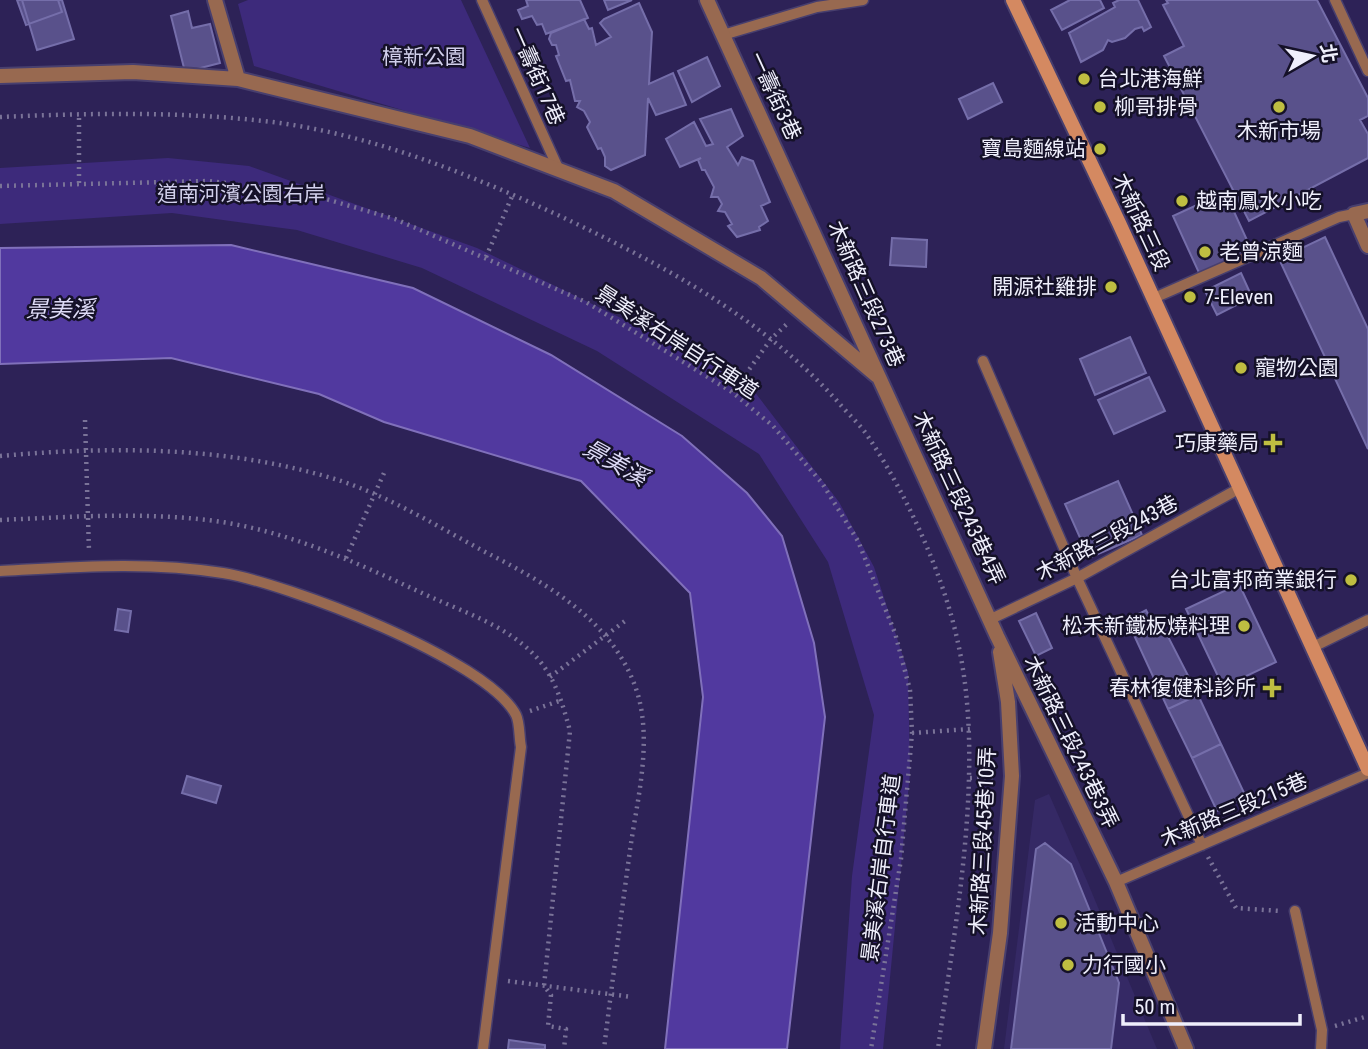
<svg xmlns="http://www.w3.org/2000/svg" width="1368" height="1049" font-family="'Roboto Condensed','Noto Sans TC',sans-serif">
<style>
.built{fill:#352965}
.green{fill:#3d2a7b}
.water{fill:#51399f;stroke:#8070bb;stroke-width:2}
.building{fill:#59518b;stroke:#756eaa;stroke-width:2}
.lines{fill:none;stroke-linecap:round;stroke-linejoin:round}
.lane-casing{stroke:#483f6e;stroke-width:13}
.street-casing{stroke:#483f6e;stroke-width:18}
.secondary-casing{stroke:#483f6e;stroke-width:18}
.path{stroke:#7a7398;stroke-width:4.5;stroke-dasharray:2 5;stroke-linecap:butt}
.lane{stroke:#986950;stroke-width:10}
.street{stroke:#986950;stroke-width:14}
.secondary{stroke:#d48961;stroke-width:14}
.poi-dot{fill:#bfbe41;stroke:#151128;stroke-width:2.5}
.labels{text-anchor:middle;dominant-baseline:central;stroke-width:5;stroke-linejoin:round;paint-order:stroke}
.park-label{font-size:21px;fill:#d1cfeb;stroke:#151128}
.street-label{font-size:21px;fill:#efeffc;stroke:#151128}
.poi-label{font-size:21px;fill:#efeffc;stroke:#151128;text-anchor:start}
.water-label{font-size:23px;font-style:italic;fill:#dedbf7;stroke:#151128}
</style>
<rect width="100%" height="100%" fill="#2d2257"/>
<path class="built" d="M 1049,794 L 1087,881 L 1157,1049 L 1004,1049 L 1035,800 Z"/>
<path class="green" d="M 248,0 L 461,0 L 530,148 L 254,66 L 238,4 Z
M 168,158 L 249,166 L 477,248 L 744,378 L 839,502 L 874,567 L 908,672 L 910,773 L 883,1049 L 840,1049 L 852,876 L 874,715 L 828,562 L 759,454 L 597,351 L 422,268 L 297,230 L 172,213 L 0,224 L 0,168 Z"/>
<path class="water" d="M 231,245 L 413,288 L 551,355 L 682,436 L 747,493 L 782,536 L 814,643 L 825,717 L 787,1049 L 665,1049 L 703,697 L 690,593 L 581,481 L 384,422 L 319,394 L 171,358 L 0,364 L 0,248 Z"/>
<path class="building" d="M 17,0 L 58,0 L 62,12 L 26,25 Z
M 22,0 L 62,0 L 74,39 L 37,50 Z
M 526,0 L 580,0 L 588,18 L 546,34 L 542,24 L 537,25 L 532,16 L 522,19 L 518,10 L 528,6 Z
M 604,0 L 632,0 L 608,10 Z
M 1070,0 L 1100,0 L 1104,8 L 1062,30 L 1051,10 Z
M 1119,0 L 1138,0 L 1151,27 L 1144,31 L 1142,27 L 1135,29 L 1125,38 L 1112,42 L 1108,40 L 1103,50 L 1081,62 L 1069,33 L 1115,7 L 1113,3 Z
M 1166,0 L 1317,0 L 1368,98 L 1368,116 L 1360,120 L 1368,134 L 1368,158 L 1249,221 L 1164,56 L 1184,46 L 1163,5 L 1168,3 Z
M 639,3 L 652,32 L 649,84 L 673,73 L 686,105 L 656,115 L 648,98 L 645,155 L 611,170 L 605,166 L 605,157 L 601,148 L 598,149 L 587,127 L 590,122 L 584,111 L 577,107 L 580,101 L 575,101 L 570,80 L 566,81 L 556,56 L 559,55 L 556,45 L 552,45 L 549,39 L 551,33 L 584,19 L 589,29 L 592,28 L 596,45 L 611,37 L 600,23 L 604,19 Z
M 188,11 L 192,28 L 210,24 L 220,63 L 185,72 L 171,16 Z
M 707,57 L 720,86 L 692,102 L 678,71 Z
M 993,83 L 1002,102 L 968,119 L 959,99 Z
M 731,109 L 743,136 L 727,147 L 738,165 L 742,157 L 753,161 L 770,202 L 761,206 L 768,221 L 759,227 L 760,230 L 737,237 L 728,226 L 732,224 L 725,212 L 718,211 L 722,204 L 718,197 L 711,197 L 714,187 L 705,170 L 702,170 L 698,160 L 701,158 L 680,167 L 666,139 L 694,122 L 706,146 L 713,144 L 700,119 Z
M 1225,192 L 1252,251 L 1200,275 L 1173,216 Z
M 1325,237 L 1368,329 L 1368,449 L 1279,259 Z
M 892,238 L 927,240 L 926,267 L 890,265 Z
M 1241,273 L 1252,297 L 1217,315 L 1205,291 Z
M 1130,337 L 1146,373 L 1095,395 L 1080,359 Z
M 1149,377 L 1165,411 L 1114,434 L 1098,400 Z
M 1118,481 L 1142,535 L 1089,558 L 1065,504 Z
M 1239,584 L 1276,662 L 1223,687 L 1186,609 Z
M 118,609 L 131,611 L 128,632 L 115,630 Z
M 1146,610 L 1153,624 L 1160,621 L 1198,695 L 1168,709 L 1127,620 Z
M 1036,613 L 1052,648 L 1036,656 L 1019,621 Z
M 1198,695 L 1221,744 L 1192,758 L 1168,709 Z
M 1221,744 L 1246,797 L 1217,811 L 1192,758 Z
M 187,776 L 221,786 L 216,803 L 182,793 Z
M 1045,843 L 1071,864 L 1119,983 L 1111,1049 L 1011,1049 L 1036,849 Z
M 509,1040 L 545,1045 L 545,1049 L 508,1049 Z"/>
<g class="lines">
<defs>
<path id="lane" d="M 482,0 L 558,168
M 1335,0 L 1368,71
M 723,35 L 817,7 L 863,0
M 1154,298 L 1339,217 L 1354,214
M 983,361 L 1077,578 L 1202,845
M 0,571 C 74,567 149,561 223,573 C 285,583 487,659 516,715 C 520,723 519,738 521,747 L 483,1049
M 991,619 L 1077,578 L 1240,488
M 1313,647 L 1368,620
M 1116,882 L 1368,773
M 1295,911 L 1322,1030 L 1321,1049"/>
<path id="street" d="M 215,0 L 238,79
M 707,0 L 997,636 L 1116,882 L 1186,1049
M 0,76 L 133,72 L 238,79 L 470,136 L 614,191 L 761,278 L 877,376
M 1368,211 L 1354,214 L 1368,246
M 984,1049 L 1000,933 L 1012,776 L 1008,702 L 1000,652"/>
<path id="secondary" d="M 1013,0 L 1119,223 L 1368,769"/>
</defs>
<use href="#lane" class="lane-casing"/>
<use href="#street" class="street-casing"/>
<use href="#secondary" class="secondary-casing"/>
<path class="path" d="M 0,117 C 92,113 188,111 280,123 C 378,137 471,175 560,216 C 661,264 763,318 838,402 C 848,414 861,425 869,438 C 907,495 944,576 958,643 C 986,768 955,923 938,1049
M 79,183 L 79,115
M 0,186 L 209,181 L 305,193 L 395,219 L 586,302 L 732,392 L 773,426 L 822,483 L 858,541 L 895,633 L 910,690 L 912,733 L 901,859 L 871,1049
M 486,257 L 513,194
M 733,392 L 771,339 L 788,323
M 85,420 L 89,551
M 0,456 C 112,446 229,446 338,480 C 391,497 440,528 489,554 C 550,585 617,624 638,695 C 652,744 637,801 630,850 C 621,917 612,983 604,1049
M 0,520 C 69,517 139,512 207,520 C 287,529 361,565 433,598 C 469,614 511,628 538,659 C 556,680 563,705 570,731 L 544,986 L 551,995 L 548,1026 L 566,1029 L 564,1049
M 346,558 L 384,473
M 550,677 L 625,621
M 530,711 L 562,700
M 912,733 L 970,729
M 970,778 L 994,777
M 1208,857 L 1236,908 L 1280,911
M 508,981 L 632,997
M 1335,1026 L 1368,1016"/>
<use href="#lane" class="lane"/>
<use href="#street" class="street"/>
<use href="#secondary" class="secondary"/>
</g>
<g class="poi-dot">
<circle cx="1084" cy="79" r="7"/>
<circle cx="1100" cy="107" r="7"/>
<circle cx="1279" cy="107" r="7"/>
<circle cx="1100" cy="149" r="7"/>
<circle cx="1182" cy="201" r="7"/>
<circle cx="1205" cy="252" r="7"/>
<circle cx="1111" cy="287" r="7"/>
<circle cx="1190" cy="297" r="7"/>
<circle cx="1241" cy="368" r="7"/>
<path d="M1269.5 432.5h7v7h7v7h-7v7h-7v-7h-7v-7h7z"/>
<circle cx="1351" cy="580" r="7"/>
<circle cx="1244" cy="626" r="7"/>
<path d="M1268.5 677.5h7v7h7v7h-7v7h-7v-7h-7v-7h7z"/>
<circle cx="1061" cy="923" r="7"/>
<circle cx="1068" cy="965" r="7"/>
</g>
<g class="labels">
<g class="park-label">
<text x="424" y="57">樟新公園</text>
<text x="241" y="194">道南河濱公園右岸</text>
</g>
<g class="street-label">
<text transform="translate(537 76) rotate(66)">一壽街17巷</text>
<text transform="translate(775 96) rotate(65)">一壽街3巷</text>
<text transform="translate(1141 222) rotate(65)">木新路三段</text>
<text transform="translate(866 294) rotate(66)">木新路三段273巷</text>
<text transform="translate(677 342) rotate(33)">景美溪右岸自行車道</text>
<text transform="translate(959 498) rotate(65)">木新路三段243巷4弄</text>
<text transform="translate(1107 538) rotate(-28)">木新路三段243巷</text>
<text transform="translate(1071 742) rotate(64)">木新路三段243巷3弄</text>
<text transform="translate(1234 810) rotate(-23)">木新路三段215巷</text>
<text transform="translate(983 841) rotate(-87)">木新路三段45巷10弄</text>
<text transform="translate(881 868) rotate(-83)">景美溪右岸自行車道</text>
</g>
<g class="poi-label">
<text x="1098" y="79">台北港海鮮</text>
<text x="1114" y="107">柳哥排骨</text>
<text x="1279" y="131" text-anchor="middle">木新市場</text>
<text x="1086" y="149" text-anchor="end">寶島麵線站</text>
<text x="1196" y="201">越南鳳水小吃</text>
<text x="1219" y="252">老曾涼麵</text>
<text x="1097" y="287" text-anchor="end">開源社雞排</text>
<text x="1204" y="297">7-Eleven</text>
<text x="1255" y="368">寵物公園</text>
<text x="1259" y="443" text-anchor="end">巧康藥局</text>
<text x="1337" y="580" text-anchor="end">台北富邦商業銀行</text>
<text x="1230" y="626" text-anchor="end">松禾新鐵板燒料理</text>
<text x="1256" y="688" text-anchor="end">春林復健科診所</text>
<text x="1075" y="923">活動中心</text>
<text x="1082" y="965">力行國小</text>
</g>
<g class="water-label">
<text x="60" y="309">景美溪</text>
<text transform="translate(615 463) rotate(29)">景美溪</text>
</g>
</g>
<g transform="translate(1312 56) rotate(81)" stroke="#151128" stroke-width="5" paint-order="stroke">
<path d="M0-5L12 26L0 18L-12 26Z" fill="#efeffc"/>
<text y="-10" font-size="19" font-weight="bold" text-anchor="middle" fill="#efeffc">北</text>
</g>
<path d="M1123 1014v10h177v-10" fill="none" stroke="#efeffc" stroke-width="3.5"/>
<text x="1134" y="1014" font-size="21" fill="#efeffc" stroke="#151128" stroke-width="5" paint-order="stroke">50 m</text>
</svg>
